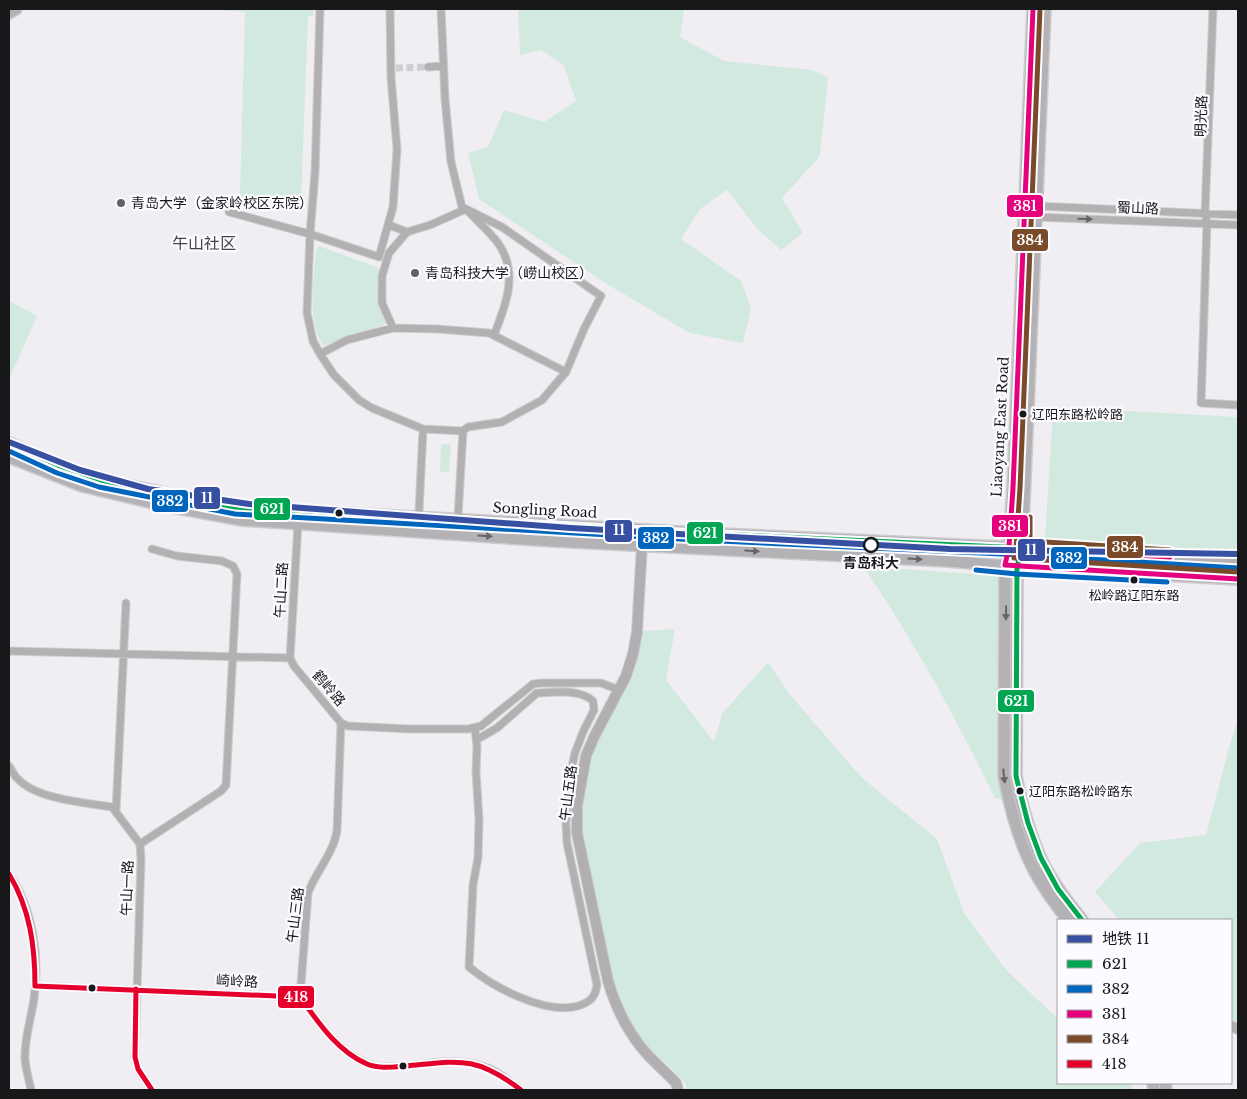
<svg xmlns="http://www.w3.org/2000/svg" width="1247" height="1099" font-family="'Libre Baskerville','Noto Sans SC',serif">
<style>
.green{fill:#d1e9df}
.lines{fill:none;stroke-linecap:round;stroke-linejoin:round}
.street-tunnel{stroke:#d0ced2;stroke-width:7;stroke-dasharray:7 3.5;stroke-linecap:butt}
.street-casing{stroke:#cdcccf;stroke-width:9}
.secondary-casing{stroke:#cdcccf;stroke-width:12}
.primary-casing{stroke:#cdcccf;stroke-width:14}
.street{stroke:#b2b0b1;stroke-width:7}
.secondary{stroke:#b1afb1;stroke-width:10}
.primary{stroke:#b4b2b5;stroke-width:11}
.bus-1-casing{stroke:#fcfbff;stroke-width:9}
.bus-2-casing{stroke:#fcfbff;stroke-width:9}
.bus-3-casing{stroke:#fcfbff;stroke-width:9}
.bus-4-casing{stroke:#fcfbff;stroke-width:9}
.bus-5-casing{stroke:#fcfbff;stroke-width:9}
.bus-1{stroke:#00a651;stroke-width:5}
.bus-2{stroke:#0065bd;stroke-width:5}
.bus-3{stroke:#e5007d;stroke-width:5}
.bus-4{stroke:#7a4b2a;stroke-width:5}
.bus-5{stroke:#e4002b;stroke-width:5}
.metro-1-casing{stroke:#fcfbff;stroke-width:10}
.metro-1{stroke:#3850a2;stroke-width:6}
.oneway{fill:#656466}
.oneway2{fill:#666468}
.poi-dot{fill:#646266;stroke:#fcfbff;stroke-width:2}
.bus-dot{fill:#18171a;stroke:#fcfbff;stroke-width:2}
.stop-dot{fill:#fcfbff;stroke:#18171a;stroke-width:2.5}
.labels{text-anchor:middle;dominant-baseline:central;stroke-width:4.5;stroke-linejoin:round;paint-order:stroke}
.bus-label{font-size:13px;fill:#18171a;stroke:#fcfbff;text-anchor:start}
.street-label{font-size:14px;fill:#18171a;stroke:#fcfbff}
.poi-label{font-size:14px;fill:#18171a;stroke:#fcfbff;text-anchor:start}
.stop-label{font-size:14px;font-weight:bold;fill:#18171a;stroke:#fcfbff}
.quarter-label{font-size:16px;fill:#464449;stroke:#fcfbff}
.line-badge{stroke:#fcfbff;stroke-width:2}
.badge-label{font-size:14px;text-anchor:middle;font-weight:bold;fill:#fff}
</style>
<rect width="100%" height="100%" fill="#f0eef2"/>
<path class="green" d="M 204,9 L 313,9 L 313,16 L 308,16 L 301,201 L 279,201 L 279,198 L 240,197 L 245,12 Z
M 518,9 L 684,9 L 680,37 L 724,61 L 812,70 L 828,77 L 820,156 L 782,198 L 803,233 L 781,250 L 759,231 L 727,190 L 700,209 L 681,239 L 741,281 L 751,308 L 743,343 L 690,333 L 610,286 L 479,199 L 468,153 L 488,147 L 504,110 L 544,122 L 576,101 L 564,66 L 541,50 L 520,55 Z
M 319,246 L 379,268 C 375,291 378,302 386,324 L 323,346 C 306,317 314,281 316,249 Z
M 9,301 L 37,316 L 11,375 L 9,373 Z
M 1053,407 L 1238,417 L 1238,551 L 1045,541 Z
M 441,444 L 451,445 L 449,472 L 440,472 Z
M 863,566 L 1000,576 L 998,696 L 1003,800 L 995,798 C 956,718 913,639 863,566 Z
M 675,629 L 666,680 L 714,742 L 722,714 L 768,662 L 791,696 L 862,778 L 937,839 L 964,913 L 1006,970 L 1054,1015 L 1058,1016 L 1058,1083 L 1131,1083 L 1133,1090 L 686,1090 L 686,1084 L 671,1068 L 644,1044 L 622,1010 L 610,975 L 581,833 L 581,805 L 587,766 L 642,631 Z
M 1238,719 L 1238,1026 L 1231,1023 L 1231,920 L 1119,920 L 1095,892 L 1140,843 L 1206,835 L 1230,744 Z"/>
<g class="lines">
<path class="street-tunnel" d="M 396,68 L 428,67"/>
<defs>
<path id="street" d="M 320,9 L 315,173 L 310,234 L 307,313 L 313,341 L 320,354 L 334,375 L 359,400 L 372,408 L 423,429 L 463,431 L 468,427 L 502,422 L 542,400 L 566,372 L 584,329 L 601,296 L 502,227 L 462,207 L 451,162 L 445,99 L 441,9
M 1213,9 L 1205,213 L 1207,223 L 1201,403 L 1238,405
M 428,67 L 443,66
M 1037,206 L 1238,215
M 229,212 L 310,234 L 379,257 L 393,207 L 397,149 L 391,77 L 390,9
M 1036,217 L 1238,225
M 389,225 L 407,232 L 430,225 L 466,209 C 476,220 489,231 498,243 C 519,273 506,305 494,335
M 393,328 L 382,303 L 382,276 L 389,253 L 407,232
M 320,354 L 347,340 L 393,328 L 437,329 L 489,333 L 566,372
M 418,532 L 423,429
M 457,534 L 463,431
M 9,651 L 290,658 L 294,666 L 341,723 L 348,726 L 410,729 L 468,729 L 481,726 L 533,684 L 542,683 L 601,683 L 619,690
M 290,658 L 298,524
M 475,728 L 477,746 L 476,772 L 479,819 L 478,858 L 473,885 L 469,967 C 493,987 545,1015 578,1006 C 590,1002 595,998 597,985 L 567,843 L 566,823 L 568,785 L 575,753 L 583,732 L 594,710 L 593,701 C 580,689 554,692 537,693 L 497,728 L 476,740
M 9,766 C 12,770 14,776 18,779 C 36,799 86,803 112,807 L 140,844 L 141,860 L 135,1057 L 138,1069 L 152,1090
M 116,811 L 126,603
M 140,844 L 221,791 L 226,785 L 237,574 L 233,566 L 222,561 L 177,556 L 152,549
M 9,874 C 33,908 40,958 34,999 C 31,1019 24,1039 25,1060 C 26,1070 29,1080 31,1090
M 35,986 L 300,997 C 319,1023 337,1051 368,1064 C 381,1069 400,1066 414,1065 C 440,1061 472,1058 496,1072 C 505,1077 513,1084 521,1090
M 300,997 L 308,893 C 316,871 334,853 337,830 L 341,723"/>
<path id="secondary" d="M 642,545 L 637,632 L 633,654 L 626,676 L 594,737 L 586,756 L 577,806 L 577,833 L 608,981 C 615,1005 625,1027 641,1047 C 651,1060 665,1071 676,1083 L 678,1090
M 1231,1026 L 1238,1029"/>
<path id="primary" d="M 1033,9 L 1013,488 L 1009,547 L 1005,565 L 1004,776 C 1010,808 1019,843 1035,872 C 1044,889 1056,905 1068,920
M 1045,9 L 1022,548 L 1017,567 L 1016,776 C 1022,807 1031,840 1046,869 C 1056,887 1069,904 1082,920
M 9,13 L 16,9
M 9,443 L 60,466 L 101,480 L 235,507 L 697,533 L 1022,548 L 1238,561
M 9,457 L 82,486 L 162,505 L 242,520 L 554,541 L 948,561 L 1017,567 L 1238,579
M 1153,1083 L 1154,1090
M 1165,1083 L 1166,1090"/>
</defs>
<use href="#street" class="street-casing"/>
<use href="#secondary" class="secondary-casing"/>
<use href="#primary" class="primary-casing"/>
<use href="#street" class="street"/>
<use href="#secondary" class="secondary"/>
<use href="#primary" class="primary"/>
<defs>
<path id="bus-1" d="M 9,443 L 60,466 L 101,480 L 235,507 L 697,533 L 1022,548 L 1017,567 L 1016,776 L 1028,823 L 1041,858 L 1058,889 L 1082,920"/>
<path id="bus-2" d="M 9,451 L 57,473 L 99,487 L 235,514 L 697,540 L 1022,555 L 1238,568
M 976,570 L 1017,574 L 1167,582"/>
<path id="bus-3" d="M 1033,9 L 1013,488 L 1009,547 L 1005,565 L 1238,579
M 1023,517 L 1022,548 L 1170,557"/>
<path id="bus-4" d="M 1040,9 L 1020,488 L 1016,548 L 1014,558 L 1238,572
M 1030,517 L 1030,541 L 1170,550"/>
<path id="bus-5" d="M 9,874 C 30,909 35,946 35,986
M 35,986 L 300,997 C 318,1022 337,1051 367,1064 C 379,1069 393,1067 406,1066 C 459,1061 475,1055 521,1090
M 136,989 L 135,1057 L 138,1069 L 152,1090"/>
</defs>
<use href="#bus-1" class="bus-1-casing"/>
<use href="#bus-2" class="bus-2-casing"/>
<use href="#bus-3" class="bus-3-casing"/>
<use href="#bus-4" class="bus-4-casing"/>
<use href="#bus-5" class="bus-5-casing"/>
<use href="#bus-1" class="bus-1"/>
<use href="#bus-2" class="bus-2"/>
<use href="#bus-3" class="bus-3"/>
<use href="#bus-4" class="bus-4"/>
<use href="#bus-5" class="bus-5"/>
<defs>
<path id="metro-1" d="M 9,442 L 80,470 L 148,489 L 249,504 L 571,528 L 950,549 L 1238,554"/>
</defs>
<use href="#metro-1" class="metro-1-casing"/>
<use href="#metro-1" class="metro-1"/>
</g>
<defs><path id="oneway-solid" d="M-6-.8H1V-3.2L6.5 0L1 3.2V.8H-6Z" transform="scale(1.25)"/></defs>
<use class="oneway" href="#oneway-solid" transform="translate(1085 219) rotate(2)"/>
<g class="oneway2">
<use href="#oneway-solid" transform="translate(485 536) rotate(4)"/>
<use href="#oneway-solid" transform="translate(752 551) rotate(3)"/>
<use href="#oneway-solid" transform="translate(915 559) rotate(3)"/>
<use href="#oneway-solid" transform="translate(1006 613) rotate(91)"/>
<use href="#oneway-solid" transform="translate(1004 776) rotate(84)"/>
</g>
<g class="poi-dot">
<circle cx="121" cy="203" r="5"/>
<circle cx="415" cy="273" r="5"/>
</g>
<g class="bus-dot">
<circle cx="1023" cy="414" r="4.5"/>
<circle cx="339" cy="513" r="4.5"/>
<circle cx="1134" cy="580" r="4.5"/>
<circle cx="1020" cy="791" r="4.5"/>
<circle cx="92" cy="988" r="4.5"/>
<circle cx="403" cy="1066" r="4.5"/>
</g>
<circle class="stop-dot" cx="871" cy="545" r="7"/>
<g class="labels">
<g class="bus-label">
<text x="1032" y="414">辽阳东路松岭路</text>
<text x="1134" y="595" text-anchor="middle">松岭路辽阳东路</text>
<text x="1029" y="791">辽阳东路松岭路东</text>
</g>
<g class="street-label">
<text transform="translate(1201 116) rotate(-88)">明光路</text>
<text transform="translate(1138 208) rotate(2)">蜀山路</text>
<text transform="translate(1000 427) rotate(-87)">Liaoyang East Road</text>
<text transform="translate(545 510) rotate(3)">Songling Road</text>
<text transform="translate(281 590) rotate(-87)">午山二路</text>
<text transform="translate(329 688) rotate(50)">鹤岭路</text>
<text transform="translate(568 793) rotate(-83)">午山五路</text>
<text transform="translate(127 888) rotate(-88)">午山一路</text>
<text transform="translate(295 915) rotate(-83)">午山三路</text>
<text transform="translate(237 981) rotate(3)">崎岭路</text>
</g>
<g class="poi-label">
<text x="131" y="203">青岛大学（金家岭校区东院）</text>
<text x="425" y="273">青岛科技大学（崂山校区）</text>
</g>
<g class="stop-label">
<text x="871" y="563">青岛科大</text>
</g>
<g class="quarter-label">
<text x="204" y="243">午山社区</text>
</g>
</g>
<g class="line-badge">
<rect x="1006" y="194" width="38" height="24" rx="5" fill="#e5007d"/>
<rect x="1011" y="228" width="38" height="24" rx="5" fill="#7a4b2a"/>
<rect x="193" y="486" width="28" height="24" rx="5" fill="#3850a2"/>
<rect x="151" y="489" width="38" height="24" rx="5" fill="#0065bd"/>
<rect x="253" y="497" width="38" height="24" rx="5" fill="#00a651"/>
<rect x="991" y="514" width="38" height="24" rx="5" fill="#e5007d"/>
<rect x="604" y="519" width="29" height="24" rx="5" fill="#3850a2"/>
<rect x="686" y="521" width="38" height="24" rx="5" fill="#00a651"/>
<rect x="637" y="526" width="38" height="24" rx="5" fill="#0065bd"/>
<rect x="1106" y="535" width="38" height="24" rx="5" fill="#7a4b2a"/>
<rect x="1017" y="538" width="29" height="24" rx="5" fill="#3850a2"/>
<rect x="1050" y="546" width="38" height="24" rx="5" fill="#0065bd"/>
<rect x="997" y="689" width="38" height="24" rx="5" fill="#00a651"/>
<rect x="277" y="985" width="38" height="24" rx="5" fill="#e4002b"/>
</g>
<g class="badge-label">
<text x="1025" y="211">381</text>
<text x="1030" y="245">384</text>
<text x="207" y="503">11</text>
<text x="170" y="506">382</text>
<text x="272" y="514">621</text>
<text x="1010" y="531">381</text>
<text x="619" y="535">11</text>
<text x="705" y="538">621</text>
<text x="656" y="543">382</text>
<text x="1125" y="552">384</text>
<text x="1031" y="555">11</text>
<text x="1069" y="563">382</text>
<text x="1016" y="706">621</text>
<text x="296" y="1002">418</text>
</g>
<rect width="1247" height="1099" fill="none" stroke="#18171a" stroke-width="20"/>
<rect x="1057" y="919" width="175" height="165" fill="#fcfbff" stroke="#a1a0a3"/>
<rect x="1067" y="935" width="25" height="8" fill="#3850a2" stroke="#a1a0a3"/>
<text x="1102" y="944" font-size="15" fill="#18171a">地铁 11</text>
<rect x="1067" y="960" width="25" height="8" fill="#00a651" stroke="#a1a0a3"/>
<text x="1102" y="969" font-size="15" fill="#18171a">621</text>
<rect x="1067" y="985" width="25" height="8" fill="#0065bd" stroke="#a1a0a3"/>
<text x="1102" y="994" font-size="15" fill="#18171a">382</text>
<rect x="1067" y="1010" width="25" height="8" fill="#e5007d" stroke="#a1a0a3"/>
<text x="1102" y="1019" font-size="15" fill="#18171a">381</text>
<rect x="1067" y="1035" width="25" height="8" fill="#7a4b2a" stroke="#a1a0a3"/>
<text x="1102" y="1044" font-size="15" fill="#18171a">384</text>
<rect x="1067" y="1060" width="25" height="8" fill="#e4002b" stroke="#a1a0a3"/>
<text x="1102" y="1069" font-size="15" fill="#18171a">418</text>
</svg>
